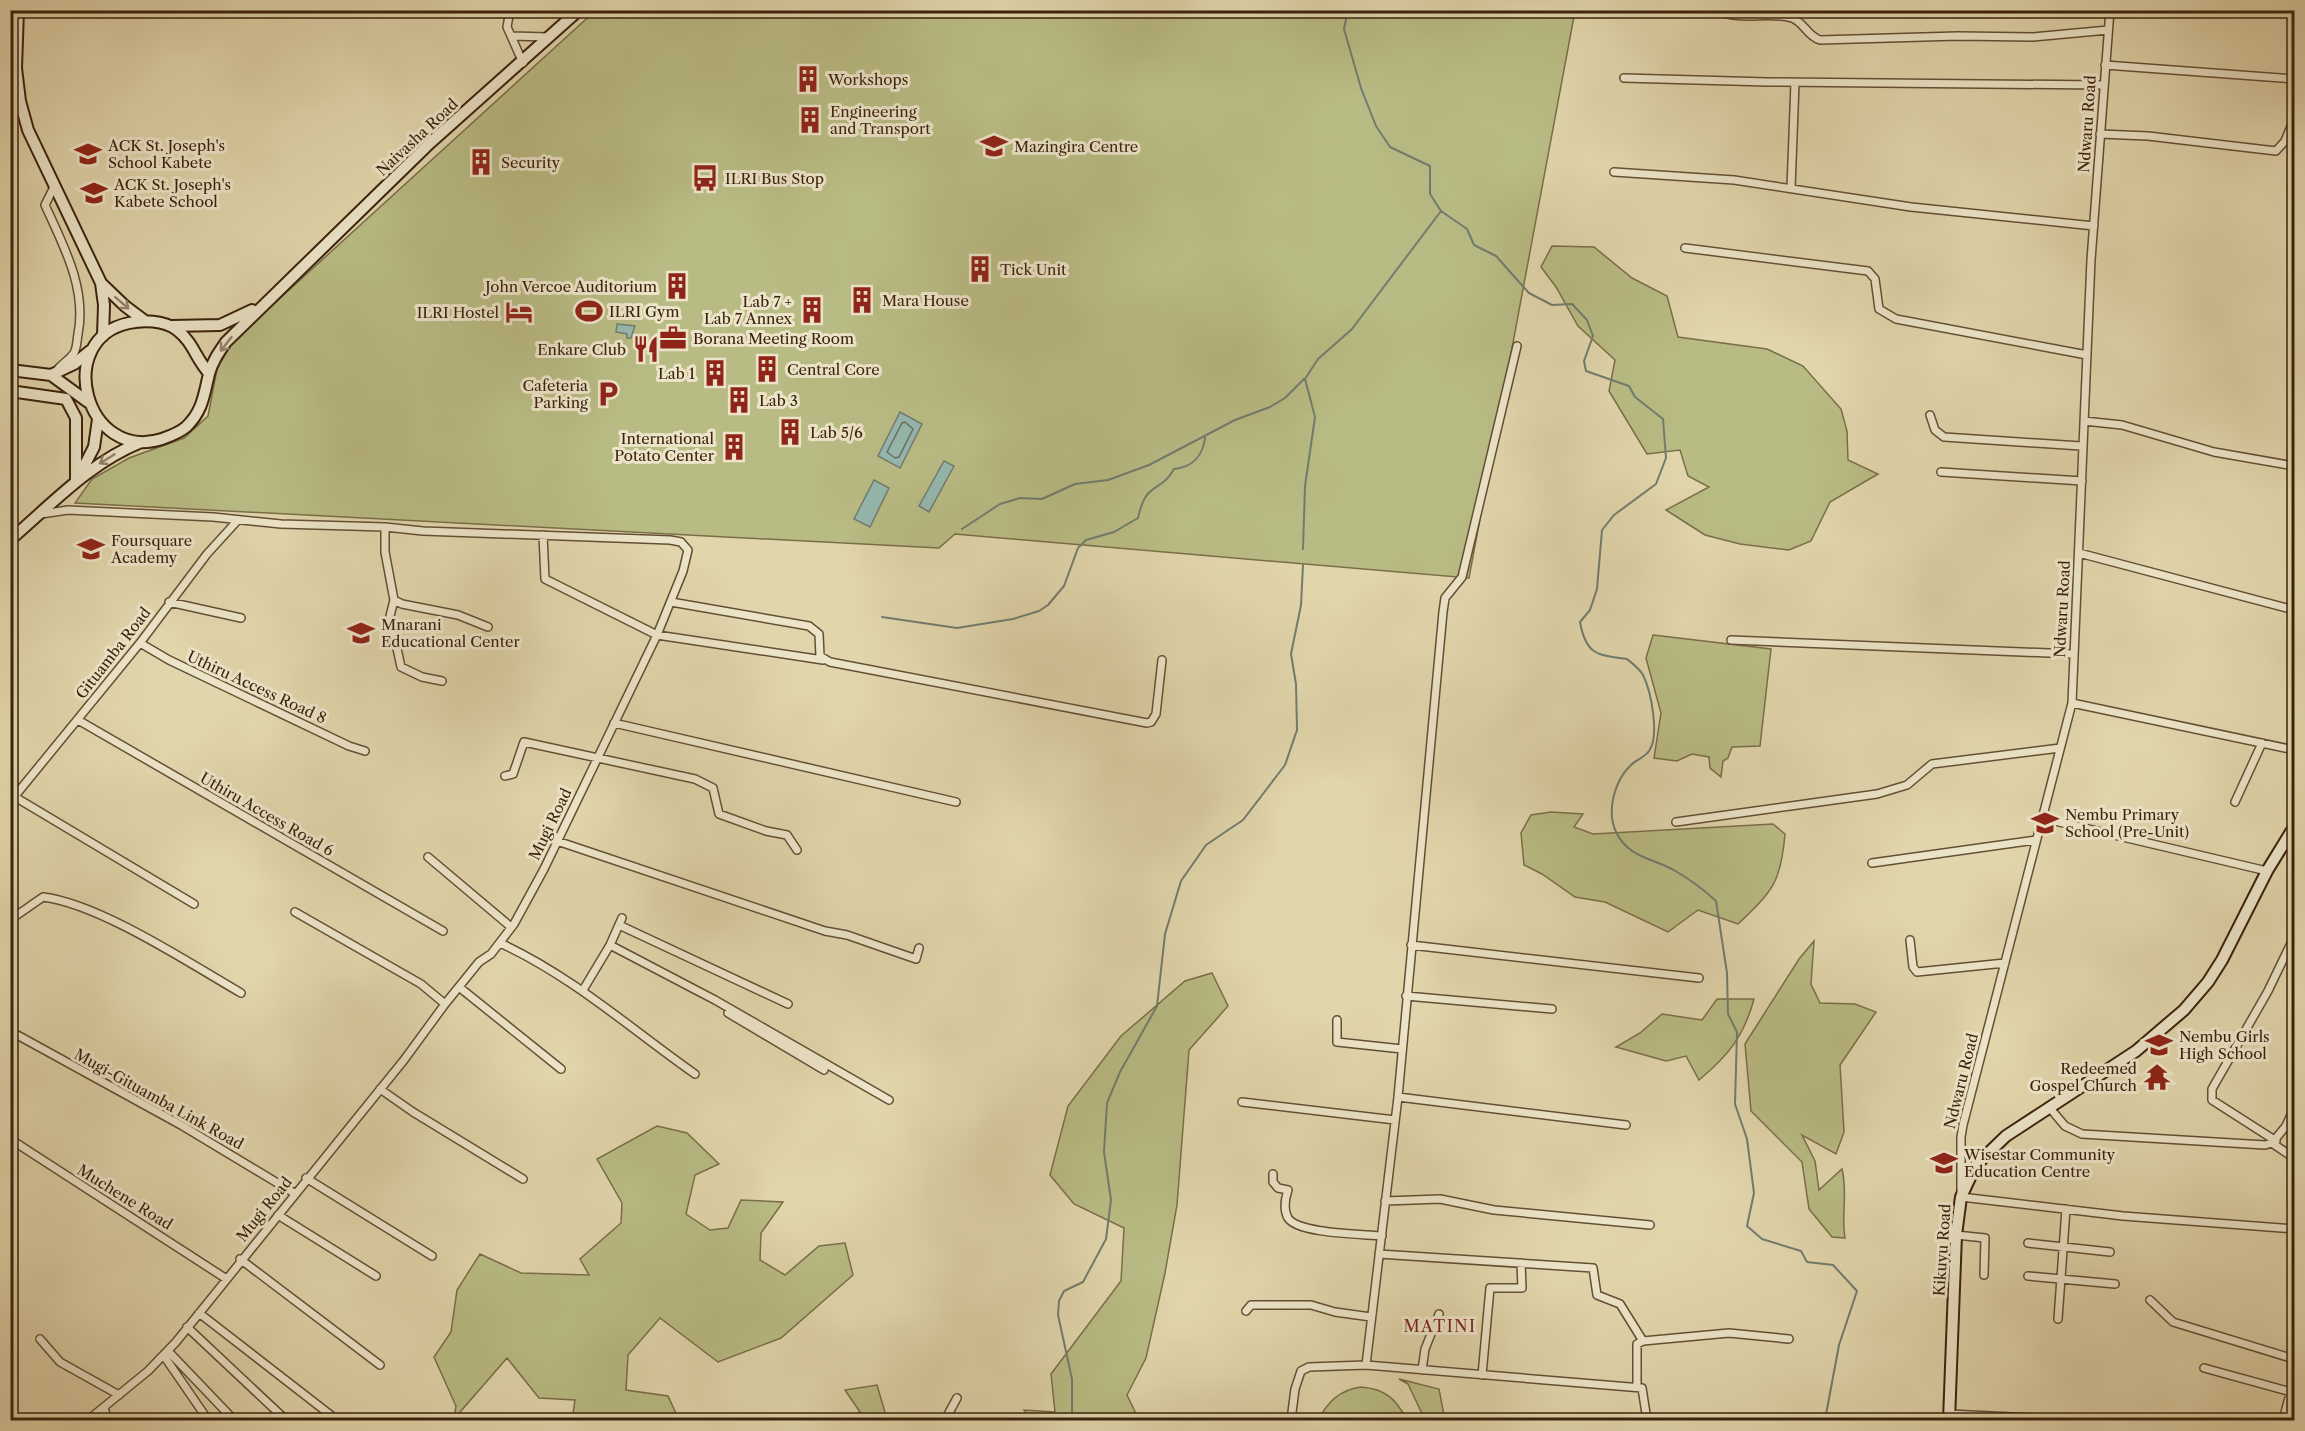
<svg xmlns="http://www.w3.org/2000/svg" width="2305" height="1431" font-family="'Libre Caslon Text',serif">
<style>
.green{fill:#b9bb84;stroke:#7a6e48;stroke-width:1.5}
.water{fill:#95b8af;stroke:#717c6e;stroke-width:1.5}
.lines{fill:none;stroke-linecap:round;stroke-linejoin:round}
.shore{stroke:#686d5e;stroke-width:1.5}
.stream{stroke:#717c6e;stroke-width:2}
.street-casing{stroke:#644f34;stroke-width:10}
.secondary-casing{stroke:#3b220d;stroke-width:14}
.street{stroke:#ece4c8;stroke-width:7}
.secondary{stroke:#ece4c8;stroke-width:10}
.oneway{stroke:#94836a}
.labels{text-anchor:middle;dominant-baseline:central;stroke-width:6;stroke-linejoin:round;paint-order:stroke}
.poi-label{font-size:15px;fill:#3b220d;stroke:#ece4c8;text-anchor:start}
.street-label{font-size:15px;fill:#3b220d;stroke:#ece4c8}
.neighbourhood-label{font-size:16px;letter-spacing:1.5px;fill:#7a1f14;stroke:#ece4c8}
</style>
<rect width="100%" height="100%" fill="#e1d5ab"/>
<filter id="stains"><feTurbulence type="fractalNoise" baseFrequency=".00333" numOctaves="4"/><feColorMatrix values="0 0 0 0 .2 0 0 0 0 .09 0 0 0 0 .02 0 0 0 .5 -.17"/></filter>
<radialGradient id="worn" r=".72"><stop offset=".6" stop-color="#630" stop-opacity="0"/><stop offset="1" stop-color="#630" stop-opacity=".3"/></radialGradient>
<path class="green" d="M 595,11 L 1575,11 L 1469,578 L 955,534 L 939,548 L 75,503 L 92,479 L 129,458 L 184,438 L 208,416 L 218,364 L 232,342 Z
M 1552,246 L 1594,247 L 1632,278 L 1667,296 L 1678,337 L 1767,349 L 1803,366 L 1841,409 L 1847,431 L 1848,460 L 1878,474 L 1830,502 L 1811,541 L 1789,550 L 1740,544 L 1705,535 L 1666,510 L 1709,487 L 1688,476 L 1680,450 L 1647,454 L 1609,391 L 1615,360 L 1578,326 L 1556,287 L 1541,267 Z
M 1653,635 L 1771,649 L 1760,746 L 1732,747 L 1728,758 L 1723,761 L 1721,777 L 1710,768 L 1709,757 L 1692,754 L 1677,761 L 1654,758 L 1661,713 L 1646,658 Z
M 1551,812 L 1583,814 L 1574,827 L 1593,834 L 1773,824 L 1785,834 C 1781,882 1773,891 1738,924 L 1698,910 L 1668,932 L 1605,902 L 1575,897 L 1542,874 L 1524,865 L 1521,833 L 1531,815 Z
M 1814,941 L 1811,984 L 1820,1003 L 1855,1004 L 1876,1012 L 1840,1065 L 1844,1132 L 1836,1154 L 1802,1135 L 1815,1161 L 1819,1190 L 1842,1169 C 1848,1193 1841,1215 1845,1238 L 1832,1237 L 1809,1209 L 1802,1162 L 1751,1111 L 1745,1044 L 1799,959 Z
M 1212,973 L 1228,1006 L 1189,1050 L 1177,1205 L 1165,1273 L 1146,1358 L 1127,1395 L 1139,1420 L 1030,1420 L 1024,1410 L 1055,1412 L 1051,1374 L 1121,1281 L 1124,1228 L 1074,1204 L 1050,1175 L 1068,1106 L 1121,1036 L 1185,981 Z
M 1717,999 L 1754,999 C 1744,1036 1728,1056 1699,1080 L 1686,1056 L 1666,1061 L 1616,1047 L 1640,1033 L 1662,1014 L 1702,1020 Z
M 657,1126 L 687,1133 L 719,1164 L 695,1175 L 686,1214 L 710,1230 L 728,1228 L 741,1200 L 783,1202 L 761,1233 L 760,1260 L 785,1275 L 819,1246 L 845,1243 L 853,1275 L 781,1338 L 718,1362 L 660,1318 L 628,1355 L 626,1390 L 668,1396 L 679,1420 L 572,1420 L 575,1400 L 539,1398 L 507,1358 L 454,1419 L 456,1406 L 434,1357 L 451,1332 L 457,1290 L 480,1254 L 521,1273 L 589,1275 L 580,1259 L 621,1223 L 622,1203 L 597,1159 Z
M 1399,1379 L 1439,1389 L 1445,1420 L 1425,1420 L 1408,1384 Z
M 877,1385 L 885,1412 L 877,1420 L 841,1420 L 860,1412 L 845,1390 Z
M 1361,1387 C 1386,1389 1396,1399 1407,1420 L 1318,1420 C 1328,1402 1339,1390 1361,1387 Z"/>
<path class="water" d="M 617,324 L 635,326 L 631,338 L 627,338 L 627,334 L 616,332 Z
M 900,412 L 922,424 L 900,468 L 878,456 Z
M 944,461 L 954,466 L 929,512 L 919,506 Z
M 874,480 L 889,488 L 870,527 L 854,519 Z"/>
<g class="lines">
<path class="shore" d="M 905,422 L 913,429 L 899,457 L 895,458 L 887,452 L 902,423 Z"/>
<path class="stream" d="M 1348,10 L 1344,29 L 1361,88 L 1376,126 L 1390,147 L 1430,166 L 1430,194 L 1441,211 L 1467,229 L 1474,245 L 1496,256 L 1529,293 L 1552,305 L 1572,304 L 1587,320 L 1593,336 L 1584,361 L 1586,371 L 1629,386 L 1635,397 L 1663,419 L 1666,458 L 1656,484 L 1614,515 L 1602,530 L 1597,589 L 1590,610 L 1580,622 C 1586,655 1597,655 1627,659 C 1632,663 1640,669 1643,675 C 1651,691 1660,736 1649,751 C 1645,757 1636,760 1631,765 C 1615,780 1606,810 1616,832 C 1628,857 1651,858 1672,869 C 1688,878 1702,888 1716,901 L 1727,973 L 1728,1014 L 1737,1032 L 1735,1104 L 1747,1139 L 1754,1193 L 1747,1226 L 1762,1239 L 1801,1251 L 1807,1262 L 1833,1265 L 1857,1291 L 1839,1345 L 1825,1420
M 962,529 L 1000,504 L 1020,498 L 1042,499 L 1075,484 L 1108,480 L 1149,465 L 1235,420 L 1270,407 L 1285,398 L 1304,379
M 1303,549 L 1305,486 L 1315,417 L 1305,379 L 1318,359 L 1352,329 L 1441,211
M 882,617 L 957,628 L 1013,619 L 1039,611 L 1048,605 L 1064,586 L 1078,548 L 1086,540 L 1114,532 L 1138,518 C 1146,480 1160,494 1174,469 C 1193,467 1203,455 1205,438
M 1072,1420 L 1072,1379 L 1058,1315 L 1059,1301 L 1064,1291 L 1083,1282 L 1106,1239 L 1111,1200 L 1104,1152 L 1107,1103 L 1120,1072 L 1157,1006 L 1165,934 L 1181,881 L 1206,845 L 1243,820 L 1285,765 L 1297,730 L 1296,684 L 1291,654 L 1301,605 L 1303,565"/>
<defs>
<path id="street" d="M 510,10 L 507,27 L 523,63
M 1717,10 C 1740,22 1768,11 1792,18 C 1804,22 1807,36 1820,40 L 1958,36 L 2033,37 L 2108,30
M 2110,10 L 2091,260 L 2072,703 L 1963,1125 L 1961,1137 L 1961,1197 L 2123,1216 L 2294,1229
M 512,36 L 548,37
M 2105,65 L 2294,79
M 1624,78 L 1768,82 L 2102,85
M 2100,134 L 2148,136 L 2276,151 L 2285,141 L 2294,119
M 1614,172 L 1734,180 L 1911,207 L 2094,226
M 54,187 L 45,205 C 63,245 87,288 78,334 C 77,340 77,348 74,353 C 71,358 62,364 58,369
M 1791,188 L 1795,83
M 1685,248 L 1868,271 L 1875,279 L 1879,309 L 1896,319 L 2087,355
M 1517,346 L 1462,577 L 1445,598 L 1443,612 L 1398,1097 L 1366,1365 L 1642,1388 L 1647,1420
M 1930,415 L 1935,430 L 1944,437 L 2081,446
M 2084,421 L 2122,425 L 2214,452 L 2294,466
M 1941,472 L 2082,481
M 41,514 L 68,510 L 213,517 L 281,524 L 385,527 L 423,531 L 670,540 L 681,542 L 688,550 L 683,571 L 657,635 L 544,869 L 514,924 L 491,954 L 479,962 L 445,1004 L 404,1060 L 176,1342 L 148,1371 L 88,1420
M 385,527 L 385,552 L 394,600 L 390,616 L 401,667 L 422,677 L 442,681
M 543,535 L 545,579 L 657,635 L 823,660
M 2079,553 L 2294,610
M 394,600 L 402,604 L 458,615 L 488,627
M 169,602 L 241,618
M 671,602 L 809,626 L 819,634 L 820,656 L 830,662 L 1147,723 L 1151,722 L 1156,714 L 1162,660
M 1731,640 L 2072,654
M 140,643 L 169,660 L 349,746 L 365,751
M 2072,703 L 2294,750
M 78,720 L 443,931
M 614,723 L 956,802
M 505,776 L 513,774 L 524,742 L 695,779 L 713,788 L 719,814 L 766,831 L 787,835 L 797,850
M 15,797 L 194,904
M 10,802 L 140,643 L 207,554 L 238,520
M 2235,802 L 2262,743
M 2042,818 L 2267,871
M 1676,822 L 1877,794 L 1907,785 L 1932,764 L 2060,748
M 557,841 L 825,931 L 847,935 L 916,959 L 919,948
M 428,857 L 511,927
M 1872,863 L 2036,840
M 295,912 L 421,984 L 445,1004
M 10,920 L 43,897 C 100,904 189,963 241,993
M 619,925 L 788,1004
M 1910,940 L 1913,967 L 1917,972 L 2005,963
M 500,943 C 572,976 631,1029 695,1074
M 610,945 L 715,1000 L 889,1100
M 1411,945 L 1699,978
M 459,987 L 561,1069
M 583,990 L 610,945 L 622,918
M 1406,996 L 1552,1009
M 728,1013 L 824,1070
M 1337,1020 L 1337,1042 L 1402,1049
M 10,1031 L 181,1125 L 294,1193
M 380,1089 L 413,1112 L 523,1179
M 1398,1097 L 1626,1125
M 1242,1102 L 1395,1120
M 2049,1107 L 2065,1126 L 2082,1134 L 2265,1145 L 2272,1143 L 2294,1158
M 10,1139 L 225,1278
M 2276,1141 L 2212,1100 L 2212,1089 L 2268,991 L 2294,937
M 2272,1143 L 2286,1126 L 2294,1108
M 1273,1174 L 1273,1182 L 1278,1188 L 1288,1190 C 1285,1199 1283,1209 1288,1218 C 1298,1234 1364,1234 1382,1236
M 306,1178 L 432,1256
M 1385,1201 L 1440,1199 L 1494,1210 L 1650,1225
M 278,1215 L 376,1276
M 1956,1235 L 1985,1238 L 1984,1275
M 2028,1243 L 2110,1252
M 1379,1254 L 1593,1268 L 1597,1295 L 1620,1304 L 1643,1341
M 240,1259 L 380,1365
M 2028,1276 L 2115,1284
M 2150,1300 L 2173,1322 L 2294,1359
M 1246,1311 L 1251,1305 L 1311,1305 L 1335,1312 L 1371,1317
M 199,1313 L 337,1420
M 2058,1319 L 2066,1209
M 187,1327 L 286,1420
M 40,1339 L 60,1362 L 119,1395
M 168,1351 L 234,1420
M 164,1356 L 208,1420
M 2204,1368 L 2291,1392
M 1422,1370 L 1425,1349 L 1439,1314
M 1482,1375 L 1490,1288 L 1522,1288 L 1521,1263
M 1637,1387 L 1637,1344 L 1643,1341 L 1729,1333 L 1789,1339
M 104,1408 L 108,1420
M 1949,1414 L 2074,1420
M 1647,1418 L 1671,1420
M 945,1420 L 957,1398
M 1291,1420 L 1295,1389 L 1301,1371 L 1309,1367 L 1366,1365
M 2283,1420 L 2294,1379"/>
<path id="secondary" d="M 18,10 L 16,68 L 20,101 L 28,130 L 101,283 L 125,306 L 145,321
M 101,283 L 104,305 L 103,336
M 172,326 L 220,325 L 252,310
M 10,370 L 51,375 L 88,402
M 209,373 C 196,359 193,342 177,330 C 164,320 143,320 129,323 C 53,339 85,463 162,439 C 170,436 179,433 186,427 C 203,411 204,394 209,374 C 212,362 219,352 226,342 L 430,143 L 579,10
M 51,375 L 74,364 L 90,351
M 10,391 L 66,399 L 76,418 L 76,481
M 78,478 L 94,447 L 98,419
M 10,540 C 52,504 89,463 141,442
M 1949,1420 L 1956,1235 L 1961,1197 L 1976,1165 L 2006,1136 L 2136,1051 L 2184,1010 L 2208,982 L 2222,960 L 2267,871 L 2294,827"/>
</defs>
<use href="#street" class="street-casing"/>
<use href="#secondary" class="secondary-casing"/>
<use href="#street" class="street"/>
<use href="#secondary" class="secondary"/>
</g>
<defs><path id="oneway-shaft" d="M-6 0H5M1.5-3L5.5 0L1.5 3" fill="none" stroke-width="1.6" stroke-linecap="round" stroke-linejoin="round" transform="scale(1.5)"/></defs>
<g class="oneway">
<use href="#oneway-shaft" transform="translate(122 303) rotate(41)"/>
<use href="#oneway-shaft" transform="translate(226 344) rotate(128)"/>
<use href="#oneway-shaft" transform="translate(107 459) rotate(148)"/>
</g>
<defs>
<symbol id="building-bare" viewBox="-9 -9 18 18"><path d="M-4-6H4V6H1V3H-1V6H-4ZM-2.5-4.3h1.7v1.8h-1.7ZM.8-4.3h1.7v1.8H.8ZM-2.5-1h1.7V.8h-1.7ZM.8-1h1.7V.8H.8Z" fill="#8f2418" stroke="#ece4c8" stroke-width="2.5" paint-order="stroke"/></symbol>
<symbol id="university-bare" viewBox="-9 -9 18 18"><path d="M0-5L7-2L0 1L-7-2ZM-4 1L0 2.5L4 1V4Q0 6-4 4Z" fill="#8f2418" stroke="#ece4c8" stroke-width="2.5" paint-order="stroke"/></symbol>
<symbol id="school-bare" viewBox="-9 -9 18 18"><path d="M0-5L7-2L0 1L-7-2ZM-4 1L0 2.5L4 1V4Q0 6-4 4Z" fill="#8f2418" stroke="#ece4c8" stroke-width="2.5" paint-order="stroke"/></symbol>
<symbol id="bus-bare" viewBox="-9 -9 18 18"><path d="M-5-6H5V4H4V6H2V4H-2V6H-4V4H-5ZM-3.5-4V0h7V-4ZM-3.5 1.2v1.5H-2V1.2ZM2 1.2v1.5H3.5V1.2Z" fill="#8f2418" stroke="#ece4c8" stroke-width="2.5" paint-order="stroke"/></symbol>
<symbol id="stadium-bare" viewBox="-9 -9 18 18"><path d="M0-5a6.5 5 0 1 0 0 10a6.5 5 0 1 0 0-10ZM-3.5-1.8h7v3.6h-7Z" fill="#8f2418" stroke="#ece4c8" stroke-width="2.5" paint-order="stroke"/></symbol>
<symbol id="hotel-bare" viewBox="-9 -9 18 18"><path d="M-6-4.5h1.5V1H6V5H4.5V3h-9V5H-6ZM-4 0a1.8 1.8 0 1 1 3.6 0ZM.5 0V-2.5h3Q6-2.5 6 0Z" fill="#8f2418" stroke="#ece4c8" stroke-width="2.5" paint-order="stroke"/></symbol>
<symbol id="office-bare" viewBox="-9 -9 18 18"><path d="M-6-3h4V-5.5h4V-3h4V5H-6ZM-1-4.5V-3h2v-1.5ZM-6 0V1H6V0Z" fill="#8f2418" stroke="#ece4c8" stroke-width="2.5" paint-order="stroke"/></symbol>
<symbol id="restaurant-bare" viewBox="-9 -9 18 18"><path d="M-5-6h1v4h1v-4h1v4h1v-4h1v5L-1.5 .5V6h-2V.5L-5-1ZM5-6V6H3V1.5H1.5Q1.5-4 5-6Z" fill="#8f2418" stroke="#ece4c8" stroke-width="2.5" paint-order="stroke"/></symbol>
<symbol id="parking-bare" viewBox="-9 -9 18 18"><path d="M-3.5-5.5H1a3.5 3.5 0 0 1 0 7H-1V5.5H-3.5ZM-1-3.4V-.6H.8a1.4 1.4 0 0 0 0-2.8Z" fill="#8f2418" stroke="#ece4c8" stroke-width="2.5" paint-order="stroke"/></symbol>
<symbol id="temple-bare" viewBox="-9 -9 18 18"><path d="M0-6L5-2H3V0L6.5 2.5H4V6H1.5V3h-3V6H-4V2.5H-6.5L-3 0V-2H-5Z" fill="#8f2418" stroke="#ece4c8" stroke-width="2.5" paint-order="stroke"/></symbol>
</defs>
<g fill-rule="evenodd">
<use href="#building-bare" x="789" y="60" width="38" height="38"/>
<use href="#building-bare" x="791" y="101" width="38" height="38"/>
<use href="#university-bare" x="975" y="127" width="38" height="38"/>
<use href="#school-bare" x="69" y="135" width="38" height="38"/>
<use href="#building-bare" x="462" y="143" width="38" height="38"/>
<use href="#bus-bare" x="686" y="159" width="38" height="38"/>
<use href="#school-bare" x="75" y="174" width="38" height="38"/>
<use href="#building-bare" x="961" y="250" width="38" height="38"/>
<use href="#building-bare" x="658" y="267" width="38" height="38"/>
<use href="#building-bare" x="843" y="281" width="38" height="38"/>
<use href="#building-bare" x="793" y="291" width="38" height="38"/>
<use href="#stadium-bare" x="570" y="292" width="38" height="38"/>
<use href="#hotel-bare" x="500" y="293" width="38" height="38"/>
<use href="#office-bare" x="654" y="319" width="38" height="38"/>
<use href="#restaurant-bare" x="627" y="330" width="38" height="38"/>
<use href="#building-bare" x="748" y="350" width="38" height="38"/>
<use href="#building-bare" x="696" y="354" width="38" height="38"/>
<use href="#parking-bare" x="589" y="375" width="38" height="38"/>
<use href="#building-bare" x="720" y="381" width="38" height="38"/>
<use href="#building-bare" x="771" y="413" width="38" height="38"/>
<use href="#building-bare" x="715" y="428" width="38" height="38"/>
<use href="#school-bare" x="72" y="530" width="38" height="38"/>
<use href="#school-bare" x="342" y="614" width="38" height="38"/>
<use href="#school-bare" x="2026" y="804" width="38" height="38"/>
<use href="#school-bare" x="2140" y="1026" width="38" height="38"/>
<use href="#temple-bare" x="2138" y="1058" width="38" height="38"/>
<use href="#school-bare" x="1925" y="1144" width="38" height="38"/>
</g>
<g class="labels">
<g class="poi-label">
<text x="828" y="79">Workshops</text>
<text x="830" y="111">Engineering<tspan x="830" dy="17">and Transport</tspan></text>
<text x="108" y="145">ACK St. Joseph's<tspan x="108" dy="17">School Kabete</tspan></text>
<text x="1014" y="146">Mazingira Centre</text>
<text x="501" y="162">Security</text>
<text x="725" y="178">ILRI Bus Stop</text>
<text x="114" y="184">ACK St. Joseph's<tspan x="114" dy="17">Kabete School</tspan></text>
<text x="1000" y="269">Tick Unit</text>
<text x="657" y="286" text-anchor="end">John Vercoe Auditorium</text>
<text x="882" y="300">Mara House</text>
<text x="792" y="301" text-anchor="end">Lab 7 +<tspan x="792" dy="17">Lab 7 Annex</tspan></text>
<text x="609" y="311">ILRI Gym</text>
<text x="499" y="312" text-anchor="end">ILRI Hostel</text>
<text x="693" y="338">Borana Meeting Room</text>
<text x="626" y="349" text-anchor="end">Enkare Club</text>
<text x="787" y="369">Central Core</text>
<text x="695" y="373" text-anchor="end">Lab 1</text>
<text x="588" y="385" text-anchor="end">Cafeteria<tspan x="588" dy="17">Parking</tspan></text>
<text x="759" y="400">Lab 3</text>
<text x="810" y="432">Lab 5/6</text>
<text x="714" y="438" text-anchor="end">International<tspan x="714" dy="17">Potato Center</tspan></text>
<text x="111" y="540">Foursquare<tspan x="111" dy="17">Academy</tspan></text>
<text x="381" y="624">Mnarani<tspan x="381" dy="17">Educational Center</tspan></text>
<text x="2065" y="814">Nembu Primary<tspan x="2065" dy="17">School (Pre-Unit)</tspan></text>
<text x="2179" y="1036">Nembu Girls<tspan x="2179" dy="17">High School</tspan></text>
<text x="2137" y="1068" text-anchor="end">Redeemed<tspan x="2137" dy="17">Gospel Church</tspan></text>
<text x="1964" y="1154">Wisestar Community<tspan x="1964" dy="17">Education Centre</tspan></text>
</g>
<g class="street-label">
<text transform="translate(2087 124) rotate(-86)">Ndwaru Road</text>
<text transform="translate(417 137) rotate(-43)">Naivasha Road</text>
<text transform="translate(2062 609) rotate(-87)">Ndwaru Road</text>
<text transform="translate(113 653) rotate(-52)">Gituamba Road</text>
<text transform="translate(257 687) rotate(25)">Uthiru Access Road 8</text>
<text transform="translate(267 814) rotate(30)">Uthiru Access Road 6</text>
<text transform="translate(550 824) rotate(-64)">Mugi Road</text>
<text transform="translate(1961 1081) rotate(-76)">Ndwaru Road</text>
<text transform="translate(159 1099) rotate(29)">Mugi-Gituamba Link Road</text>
<text transform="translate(125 1197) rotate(32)">Muchene Road</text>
<text transform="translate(264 1209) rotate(-51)">Mugi Road</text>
<text transform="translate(1942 1250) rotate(-86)">Kikuyu Road</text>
</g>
<g class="neighbourhood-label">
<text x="1440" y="1326">MATINI</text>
</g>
</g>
<rect width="2305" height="1431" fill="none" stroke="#e1d5ab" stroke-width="36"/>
<rect x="12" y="12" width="2281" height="1407" fill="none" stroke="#3b220d" stroke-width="3"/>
<rect x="18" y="18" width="2269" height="1395" fill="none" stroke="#3b220d" stroke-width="1.5"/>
<rect width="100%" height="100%" filter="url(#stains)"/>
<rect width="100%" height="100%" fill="url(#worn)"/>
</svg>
